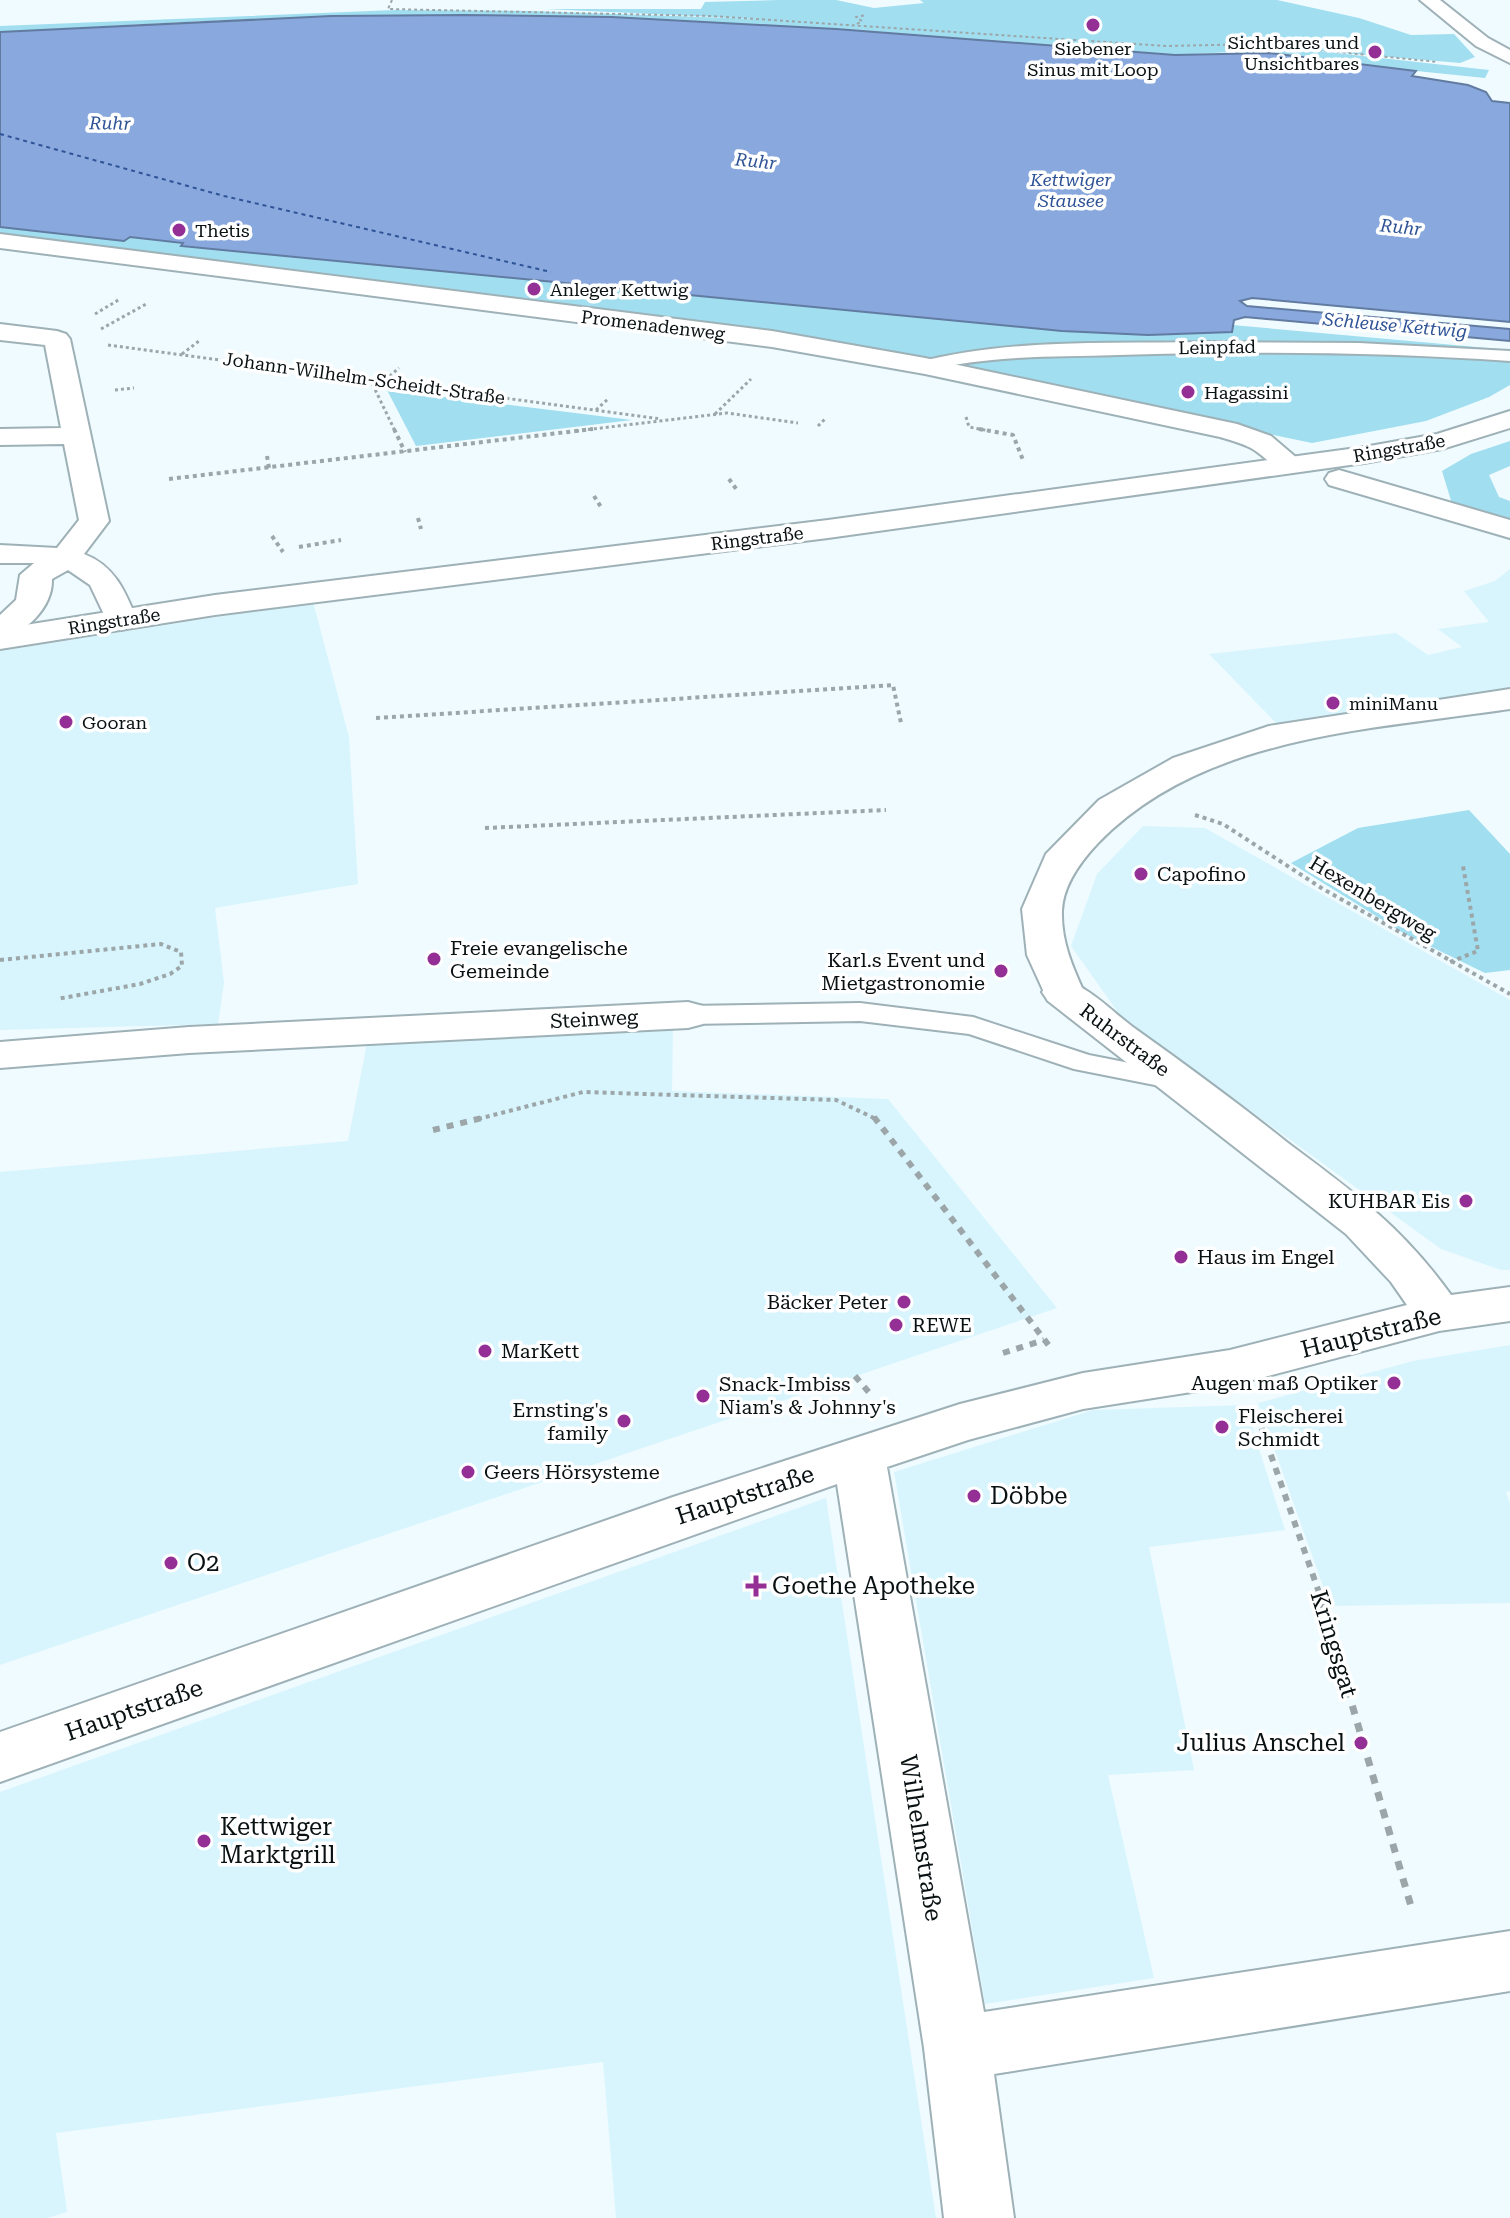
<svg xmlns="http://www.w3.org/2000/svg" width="1510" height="2218" font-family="'Roboto Serif',serif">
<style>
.built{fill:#d8f5fe}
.green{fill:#a0def0}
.water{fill:#88a8de;stroke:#627ba1;stroke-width:2}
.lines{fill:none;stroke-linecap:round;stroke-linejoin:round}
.ferry{stroke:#2e5396;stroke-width:2;stroke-dasharray:4 4;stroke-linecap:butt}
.service-casing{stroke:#9eb1b7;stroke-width:4}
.pedestrian-casing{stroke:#9eb1b7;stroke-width:4}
.minor-casing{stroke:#9eb1b7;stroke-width:4}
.secondary-casing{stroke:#9eb1b7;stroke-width:4}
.path-far4{stroke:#9ca6a9;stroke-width:2;stroke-dasharray:3 3;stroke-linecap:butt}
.path-far3{stroke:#9ca6a9;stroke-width:3;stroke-dasharray:3 3;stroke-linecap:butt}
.path-far2{stroke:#9ca6a9;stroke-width:4;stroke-dasharray:4 4;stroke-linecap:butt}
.path-far1{stroke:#9ca6a9;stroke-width:6;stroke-dasharray:7 7;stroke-linecap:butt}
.path{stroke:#9ca6a9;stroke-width:7;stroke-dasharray:9 9;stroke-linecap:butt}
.service{fill:#fff;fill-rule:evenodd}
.pedestrian{fill:#fff;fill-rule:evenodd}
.minor{fill:#fff;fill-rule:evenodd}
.secondary{fill:#fff;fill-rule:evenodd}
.poi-dot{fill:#932f95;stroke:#fff;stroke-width:3}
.labels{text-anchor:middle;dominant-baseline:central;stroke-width:7;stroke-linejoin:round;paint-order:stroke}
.far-poi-label{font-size:18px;fill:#0a1113;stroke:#fff;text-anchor:start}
.far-water-label{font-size:18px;font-style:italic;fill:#2e5396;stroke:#fff}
.far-street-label{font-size:18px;fill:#0a1113;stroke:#fff}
.poi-label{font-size:20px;fill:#0a1113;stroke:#fff;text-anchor:start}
.street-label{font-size:20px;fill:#0a1113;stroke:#fff}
.near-street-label{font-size:24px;fill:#0a1113;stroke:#fff}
.near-poi-label{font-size:24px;fill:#0a1113;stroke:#fff;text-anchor:start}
</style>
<rect width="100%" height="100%" fill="#effbff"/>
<path class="built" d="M 1510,569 L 1510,692 L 1279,726 L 1209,654 L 1396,633 L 1428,655 L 1462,647 L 1438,629 L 1489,622 L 1464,591 L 1495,581 Z
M 313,602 L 349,737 L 358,884 L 215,908 L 224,983 L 218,1024 L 0,1030 L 0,651 Z
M 1143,826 L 1205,828 L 1510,1000 L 1510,1270 L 1501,1270 L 1441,1249 L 1122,1018 L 1071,946 L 1097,874 Z
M 673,1026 L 672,1091 L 888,1099 L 1057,1308 L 0,1665 L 0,1172 L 348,1141 L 367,1043 Z
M 1510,1345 L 1510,1491 L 1506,1492 L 1510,1503 L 1510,1603 L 1330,1606 L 1258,1403 L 1413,1361 Z
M 1245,1405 L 1285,1530 L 1149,1547 L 1194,1770 L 1108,1775 L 1154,1978 L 985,2004 L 894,1472 L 1093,1410 Z
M 826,1498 L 936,2218 L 616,2218 L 603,2062 L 56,2133 L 67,2212 L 47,2218 L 0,2218 L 0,1792 Z"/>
<path class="green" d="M 779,0 L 836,0 L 874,8 L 924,3 L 920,0 L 1277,0 L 1359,18 L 1411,35 L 1454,34 L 1475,57 L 1460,63 L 1309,50 L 1489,70 L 1485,78 L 1231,52 L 1175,55 C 938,37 702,16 464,15 C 309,14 155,24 0,32 L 0,26 L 395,10 L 529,11 L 760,19 L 545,9 L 701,9 L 705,2 Z
M 0,227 L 124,241 L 130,237 L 179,242 L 184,243 L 183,246 L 888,314 L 1148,335 L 1231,332 L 1232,325 L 1510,350 L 1510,385 L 1489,397 L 1426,421 L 1312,443 L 871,350 L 0,238 Z
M 387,390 L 632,420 L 416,446 Z
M 1510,441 L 1510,466 L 1489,475 L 1499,497 L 1510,501 L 1510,524 L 1453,507 L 1442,471 L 1471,454 Z
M 1469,810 L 1510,854 L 1510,970 L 1485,973 L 1405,934 L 1291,863 L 1358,828 Z"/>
<path class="water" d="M 464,15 L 612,17 L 836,29 L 1175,55 L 1270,53 L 1416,71 L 1412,76 L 1468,85 L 1486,92 L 1492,101 L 1510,103 L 1510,322 L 1252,298 L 1240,301 L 1247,306 L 1510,329 L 1510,341 L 1245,317 L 1234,320 L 1232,332 L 1148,335 L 1062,331 L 181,246 L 183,243 L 130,237 L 124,241 L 0,227 L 0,32 L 331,16 Z"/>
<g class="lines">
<path class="ferry" d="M 0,134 L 224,196 L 551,272"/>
<defs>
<path id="service" d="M 1208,342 L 1359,343 L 1510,351 L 1510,361 C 1380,352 1250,351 1119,355 C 1053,357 989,355 925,371 L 916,366 L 919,362 C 1012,338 1112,344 1208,342 Z
M 860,1003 L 973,1017 L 1089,1055 L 1190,1075 L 1195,1081 L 1190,1087 L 1180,1090 L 1074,1069 L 969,1034 L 860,1021 L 688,1024 L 678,1021 L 674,1015 L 678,1009 L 688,1006 Z"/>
<path id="pedestrian" d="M 1339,470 L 1510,520 L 1510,538 L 1329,485 L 1325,479 L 1329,473 Z
M 1510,689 L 1510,709 C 1369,730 1203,735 1098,843 C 1081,861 1063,885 1062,911 C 1061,940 1072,966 1084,992 L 1078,1001 L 1063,1004 L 1048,1001 L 1027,955 L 1022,909 L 1046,854 L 1099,800 L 1173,758 L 1269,726 Z"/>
<path id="minor" d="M 1420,0 L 1440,0 L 1488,38 L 1510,50 L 1510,63 L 1476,46 Z
M 0,234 L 772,331 L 925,358 L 1237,424 L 1271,436 L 1305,465 L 1301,471 C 1278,477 1269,458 1251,448 C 1241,443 1230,440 1220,437 L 925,374 L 772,347 L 0,248 Z
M 0,324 L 57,331 L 66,334 L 70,339 L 109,521 L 84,554 C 115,566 125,591 137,620 L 132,627 L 121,630 L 110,627 L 90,585 L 68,570 L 52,579 C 53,607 26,633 0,640 L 0,615 L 16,600 L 20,575 L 34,563 L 0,563 L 0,545 L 57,548 L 79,520 L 64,444 L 0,445 L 0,429 L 61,428 L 45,345 L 0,340 Z
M 1063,980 C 1091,987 1114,1014 1137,1030 C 1189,1067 1239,1104 1288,1143 C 1354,1192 1403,1228 1451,1295 L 1510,1287 L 1510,1321 L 1439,1331 L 1230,1386 L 1083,1409 L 968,1440 L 887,1467 L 984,2012 L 1510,1931 L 1510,1991 L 994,2074 L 1014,2218 L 944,2218 L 924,2048 L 837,1484 L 0,1782 L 0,1732 L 673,1497 L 960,1404 L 1083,1373 L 1230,1350 L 1407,1305 L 1391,1282 L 1346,1234 L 1048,1001 L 1042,992 L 1048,983 Z
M 688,1002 L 703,1006 L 709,1015 L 703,1024 L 688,1028 L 189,1053 L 0,1068 L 0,1042 L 189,1027 Z"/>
<path id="secondary" d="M 1510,411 L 1510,428 L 1442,449 L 1364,463 L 828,538 L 215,615 L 0,649 L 0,629 L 215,595 L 828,520 L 1364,447 L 1437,434 Z"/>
</defs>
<use href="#service" class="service-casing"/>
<use href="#pedestrian" class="pedestrian-casing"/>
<use href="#minor" class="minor-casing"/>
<use href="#secondary" class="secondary-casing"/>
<path class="path-far4" d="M 392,0 L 388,9 L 711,16 L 1166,46 L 1257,44 L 1438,62
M 857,24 L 862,21 L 856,17 L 866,15"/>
<path class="path-far3" d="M 95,314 L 120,299
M 101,329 L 148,303
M 108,345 L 661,419
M 182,354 L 199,341
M 370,379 L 395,431
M 385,380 L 399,368
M 115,390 L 134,388
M 596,410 L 609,398
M 715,414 L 751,379
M 966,417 L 969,427 L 990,431
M 818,426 L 826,418
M 576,431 L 727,413 L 798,423"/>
<path class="path-far2" d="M 394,429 L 405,452
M 979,429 L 1013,435 L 1023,460
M 267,456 L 269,468
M 169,479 L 593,429
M 729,479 L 737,490
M 594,496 L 601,507
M 418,518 L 421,529
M 272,536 L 283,552
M 299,547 L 341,540
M 376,718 L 893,685 L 901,723
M 1195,815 L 1223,824 L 1323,889 L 1510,994
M 485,828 L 886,810
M 0,960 L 161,944 L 181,952 L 182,966 L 170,974 L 140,984 L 57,999
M 1450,962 L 1478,951 L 1463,866
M 478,1119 L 583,1092 L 836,1100 L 876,1119"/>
<path class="path-far1" d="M 874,1117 L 1050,1347
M 433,1130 L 486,1117
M 1003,1353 L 1044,1340
M 855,1376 L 872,1396
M 1257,1415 L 1323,1604"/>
<path class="path" d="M 1322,1602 L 1413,1913"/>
<use href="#service" class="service"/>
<use href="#pedestrian" class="pedestrian"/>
<use href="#minor" class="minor"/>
<use href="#secondary" class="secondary"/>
</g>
<g class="poi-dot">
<circle cx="1093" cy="25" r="8"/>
<circle cx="1375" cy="52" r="8"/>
<circle cx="179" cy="230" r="8"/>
<circle cx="534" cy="289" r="8"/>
<circle cx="1188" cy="392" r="8"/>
<circle cx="1333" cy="703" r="8"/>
<circle cx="66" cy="722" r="8"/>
<circle cx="1141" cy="874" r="8"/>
<circle cx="434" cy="959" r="8"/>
<circle cx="1001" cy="971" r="8"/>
<circle cx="1466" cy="1201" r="8"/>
<circle cx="1181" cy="1257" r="8"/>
<circle cx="904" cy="1302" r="8"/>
<circle cx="896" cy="1325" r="8"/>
<circle cx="485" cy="1351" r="8"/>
<circle cx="1394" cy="1383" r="8"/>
<circle cx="703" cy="1396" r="8"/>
<circle cx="624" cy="1421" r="8"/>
<circle cx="1222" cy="1427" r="8"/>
<circle cx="468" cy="1472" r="8"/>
<circle cx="974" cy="1496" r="8"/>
<circle cx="171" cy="1563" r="8"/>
<path d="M752 1574h8v8h8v8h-8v8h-8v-8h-8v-8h8z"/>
<circle cx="1361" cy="1743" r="8"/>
<circle cx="204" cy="1841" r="8"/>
</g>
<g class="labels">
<g class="far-poi-label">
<text x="1359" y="42" text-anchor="end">Sichtbares und<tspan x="1359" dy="21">Unsichtbares</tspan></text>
<text x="1093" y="48" text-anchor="middle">Siebener<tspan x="1093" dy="21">Sinus mit Loop</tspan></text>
<text x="195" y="230">Thetis</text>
<text x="550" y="289">Anleger Kettwig</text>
<text x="1204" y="392">Hagassini</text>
<text x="1349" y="703">miniManu</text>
<text x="82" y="722">Gooran</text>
</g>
<g class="far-water-label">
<text transform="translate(110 123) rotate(1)">Ruhr</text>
<text transform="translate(756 161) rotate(6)">Ruhr</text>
<text x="1071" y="179">Kettwiger<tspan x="1071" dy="21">Stausee</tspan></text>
<text transform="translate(1401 227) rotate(6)">Ruhr</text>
<text transform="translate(1395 325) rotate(5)">Schleuse Kettwig</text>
</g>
<g class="far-street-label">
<text transform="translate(653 325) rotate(7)">Promenadenweg</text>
<text transform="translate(1217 347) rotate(-1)">Leinpfad</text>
<text transform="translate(364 378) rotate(8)">Johann-Wilhelm-Scheidt-Straße</text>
<text transform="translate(1399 448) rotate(-10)">Ringstraße</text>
<text transform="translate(757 538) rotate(-7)">Ringstraße</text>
<text transform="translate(114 621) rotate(-9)">Ringstraße</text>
</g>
<g class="poi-label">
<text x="1157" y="874">Capofino</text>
<text x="450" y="948">Freie evangelische<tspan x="450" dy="23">Gemeinde</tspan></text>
<text x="985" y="960" text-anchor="end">Karl.s Event und<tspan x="985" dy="23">Mietgastronomie</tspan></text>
<text x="1450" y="1201" text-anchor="end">KUHBAR Eis</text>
<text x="1197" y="1257">Haus im Engel</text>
<text x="888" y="1302" text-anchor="end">Bäcker Peter</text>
<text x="912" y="1325">REWE</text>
<text x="501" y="1351">MarKett</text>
<text x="1378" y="1383" text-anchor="end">Augen maß Optiker</text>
<text x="719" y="1384">Snack-Imbiss<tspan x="719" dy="23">Niam's &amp; Johnny's</tspan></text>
<text x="608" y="1410" text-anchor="end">Ernsting's<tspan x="608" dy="23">family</tspan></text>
<text x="1238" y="1416">Fleischerei<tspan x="1238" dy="23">Schmidt</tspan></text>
<text x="484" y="1472">Geers Hörsysteme</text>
</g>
<g class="street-label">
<text transform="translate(1373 898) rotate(31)">Hexenbergweg</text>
<text transform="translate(594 1019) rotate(-3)">Steinweg</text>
<text transform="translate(1125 1040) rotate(37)">Ruhrstraße</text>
</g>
<g class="near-street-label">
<text transform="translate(1371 1333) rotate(-14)">Hauptstraße</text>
<text transform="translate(745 1495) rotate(-18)">Hauptstraße</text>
<text transform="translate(1334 1644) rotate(73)">Kringsgat</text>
<text transform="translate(134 1710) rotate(-19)">Hauptstraße</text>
<text transform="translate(921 1838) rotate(81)">Wilhelmstraße</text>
</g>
<g class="near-poi-label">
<text x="990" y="1496">Döbbe</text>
<text x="187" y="1563">O2</text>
<text x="772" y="1586">Goethe Apotheke</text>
<text x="1345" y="1743" text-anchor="end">Julius Anschel</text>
<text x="220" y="1827">Kettwiger<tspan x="220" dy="28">Marktgrill</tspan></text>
</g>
</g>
</svg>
